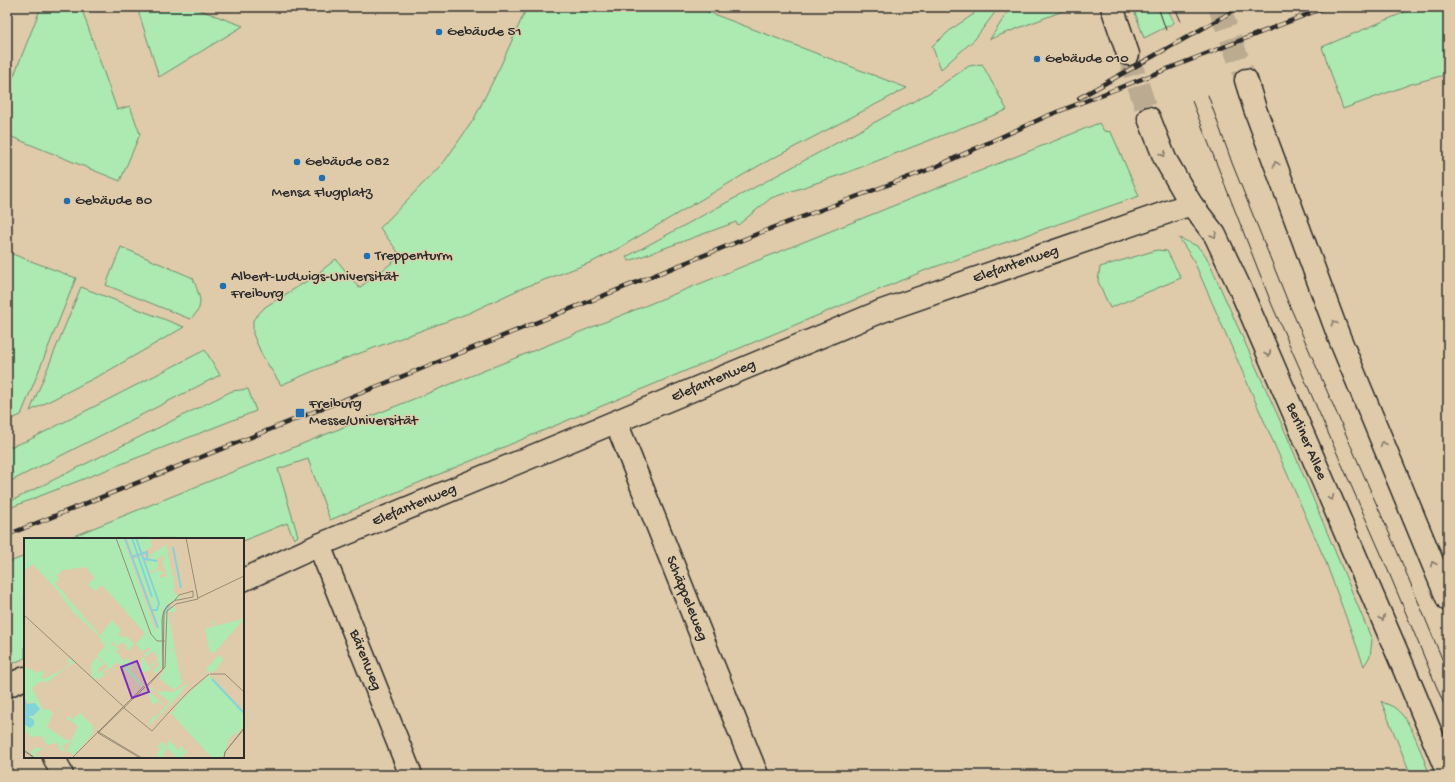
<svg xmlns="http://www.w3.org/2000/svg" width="1455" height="782" font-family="'Gochi Hand',sans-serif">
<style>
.green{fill:#aceab2;stroke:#6c8a6e}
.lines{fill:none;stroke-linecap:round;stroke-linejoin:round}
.secondary-tunnel{stroke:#bbab91;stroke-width:22;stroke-dasharray:22 11;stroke-linecap:butt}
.street-casing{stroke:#2b2b2b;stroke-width:25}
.secondary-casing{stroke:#2b2b2b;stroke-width:25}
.street{stroke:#dfcbaa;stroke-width:22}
.secondary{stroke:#dfcbaa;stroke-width:22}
.tram{stroke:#2b2b2b;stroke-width:1}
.rail-casing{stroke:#2b2b2b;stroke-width:4.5}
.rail{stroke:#dfcbaa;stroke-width:3;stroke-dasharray:9;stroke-linecap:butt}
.oneway{stroke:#857b6a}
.poi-dot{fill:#1f6fb2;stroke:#dfcbaa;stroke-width:1.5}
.labels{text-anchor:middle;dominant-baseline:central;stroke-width:3;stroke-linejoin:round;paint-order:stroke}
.poi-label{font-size:15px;fill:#2b2b2b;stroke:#dfcbaa;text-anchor:start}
.street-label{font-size:15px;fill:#2b2b2b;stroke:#dfcbaa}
.inset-river{fill:none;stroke:#82d4d9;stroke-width:2}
.inset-road{fill:none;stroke:#978b77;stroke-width:1}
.view{fill:#7b2cbf;fill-opacity:0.15;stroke:#7b2cbf;stroke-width:2}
.inset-edge{fill:none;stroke:#2b2b2b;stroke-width:2}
</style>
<rect width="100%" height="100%" fill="#dfcbaa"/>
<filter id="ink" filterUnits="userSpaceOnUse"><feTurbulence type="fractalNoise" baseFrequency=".025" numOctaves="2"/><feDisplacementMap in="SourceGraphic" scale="8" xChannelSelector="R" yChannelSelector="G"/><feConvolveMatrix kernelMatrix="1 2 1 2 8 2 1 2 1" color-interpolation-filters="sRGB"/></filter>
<g filter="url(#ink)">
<path class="green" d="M 41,7 L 81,7 L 117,110 L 130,106 L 140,134 L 120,181 L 7,135 L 7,93 Z
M 137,7 L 192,7 L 243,26 L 159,77 Z
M 527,7 L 695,7 L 907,88 L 760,165 L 619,248 L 592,262 L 520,289 L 469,313 L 325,366 L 281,385 L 262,355 L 253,334 L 253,320 L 265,307 L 312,278 L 336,259 L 359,288 L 401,256 L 380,228 L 444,162 L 474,119 L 500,67 Z
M 971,7 L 999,7 L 975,39 L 941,69 L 932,46 L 953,28 L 974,14 Z
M 1011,7 L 1067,7 L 1068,9 L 990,39 Z
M 1133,7 L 1167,7 L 1174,23 L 1144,38 Z
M 1417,7 L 1448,7 L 1448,74 L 1411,84 L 1343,109 L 1322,47 Z
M 982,64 L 1007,110 L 846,173 L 771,198 L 738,225 L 736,222 L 629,261 L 626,257 L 929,93 L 969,66 Z
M 1099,123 L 1104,131 L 1111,132 L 1139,196 L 926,270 L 330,520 L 308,459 L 278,469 L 298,536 L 294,539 L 287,523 L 243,541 L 243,539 L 66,539 Z
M 1179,238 L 1197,246 L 1206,256 L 1287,436 L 1372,640 L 1370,656 L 1364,666 L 1325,560 L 1193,259 Z
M 121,247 L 193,278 C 198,294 207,306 190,319 L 106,285 Z
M 1157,250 L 1167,251 L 1181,278 L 1110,308 L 1098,281 L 1100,267 Z
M 7,252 L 76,278 L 21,415 L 7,421 Z
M 81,287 L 184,327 L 108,371 L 30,411 Z
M 205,350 L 220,375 L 7,483 L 7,448 L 29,440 Z
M 248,389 L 256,411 L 7,509 L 7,503 L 232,391 Z
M 25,556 L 25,658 L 7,666 L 7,563 Z
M 1381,701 C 1385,704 1391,705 1395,708 C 1413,722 1421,754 1430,775 L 1411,775 Z"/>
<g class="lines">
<path class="secondary-tunnel" d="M 1219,7 L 1246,80
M 1128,54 L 1149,118"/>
<defs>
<g id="street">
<path id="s1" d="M 616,422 L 757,775"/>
<path id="s2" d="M 319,545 L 411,775"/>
<path id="s3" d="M 243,580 L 319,545 L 882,311 L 1191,204"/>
<path d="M 7,686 L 25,678"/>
<path d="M 54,757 L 62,775"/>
</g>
<g id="secondary">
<path d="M 1112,7 L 1128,54"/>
<path d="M 1246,80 L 1255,109 L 1339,337 L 1448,600"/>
<path id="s4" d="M 1149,118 L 1165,159 L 1191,204 L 1215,235 L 1239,286 L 1402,664 L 1448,774"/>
</g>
</defs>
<use href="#street" class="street-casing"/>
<use href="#secondary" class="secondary-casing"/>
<use href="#street" class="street"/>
<use href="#secondary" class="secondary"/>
<path class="tram" d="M 1158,7 L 1166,30
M 1175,7 L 1181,22
M 1208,95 L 1232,163 L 1288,302 L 1397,551 L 1448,673
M 1192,101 L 1272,305 L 1382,556 L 1448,714"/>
<defs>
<path id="rail" d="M 1079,98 L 1223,17 L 1238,7
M 7,535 L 767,230 L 933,168 L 1047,116 L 1326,7"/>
</defs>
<use href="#rail" class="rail-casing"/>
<use href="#rail" class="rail"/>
</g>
<defs><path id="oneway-chevron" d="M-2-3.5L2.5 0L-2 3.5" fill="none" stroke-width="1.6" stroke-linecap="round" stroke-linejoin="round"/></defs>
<g class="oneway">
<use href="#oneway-chevron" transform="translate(1163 154) rotate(67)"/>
<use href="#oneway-chevron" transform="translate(1276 164) rotate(-110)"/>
<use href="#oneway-chevron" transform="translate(1214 235) rotate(59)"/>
<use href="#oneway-chevron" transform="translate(1334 323) rotate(-110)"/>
<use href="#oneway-chevron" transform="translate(1268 354) rotate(67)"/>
<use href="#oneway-chevron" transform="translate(1383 444) rotate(-112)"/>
<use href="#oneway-chevron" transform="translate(1331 498) rotate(67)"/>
<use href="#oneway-chevron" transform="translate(1433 564) rotate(-113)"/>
<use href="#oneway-chevron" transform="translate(1382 618) rotate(67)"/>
</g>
</g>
<g class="poi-dot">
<circle cx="439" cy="32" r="4"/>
<circle cx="1037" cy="59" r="4"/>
<circle cx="297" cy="162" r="4"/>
<circle cx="322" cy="178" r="4"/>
<circle cx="67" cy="201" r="4"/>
<circle cx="367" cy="256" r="4"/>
<circle cx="223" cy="286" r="4"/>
<rect x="295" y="408" width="10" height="10" rx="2"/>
</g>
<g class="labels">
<g class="poi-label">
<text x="447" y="32">Gebäude 51</text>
<text x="1045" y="59">Gebäude 010</text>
<text x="305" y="162">Gebäude 082</text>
<text x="322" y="193" text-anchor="middle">Mensa Flugplatz</text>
<text x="75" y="201">Gebäude 80</text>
<text x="375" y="256">Treppenturm</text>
<text x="231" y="277">Albert-Ludwigs-Universität<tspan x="231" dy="17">Freiburg</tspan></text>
<text x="309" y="404">Freiburg<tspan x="309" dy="17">Messe/Universität</tspan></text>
</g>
<g class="street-label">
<text stroke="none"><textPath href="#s3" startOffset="835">Elefantenweg</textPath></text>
<text stroke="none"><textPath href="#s3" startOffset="511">Elefantenweg</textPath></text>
<text stroke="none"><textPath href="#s4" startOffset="361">Berliner Allee</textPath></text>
<text stroke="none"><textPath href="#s3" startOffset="187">Elefantenweg</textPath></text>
<text stroke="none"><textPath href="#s1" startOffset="190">Schäppeleweg</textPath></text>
<text stroke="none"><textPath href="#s2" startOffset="124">Bärenweg</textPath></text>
</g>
</g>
<g transform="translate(24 538)">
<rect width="220" height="220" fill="#dfcbaa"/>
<path d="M 0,0 L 99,0 L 131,91 L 135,89 L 130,74 L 136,65 L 125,36 L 134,32 L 140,35 L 136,37 L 136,40 L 143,38 L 138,23 L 140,22 L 139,17 L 131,22 L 126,20 L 126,17 L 142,7 L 151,50 L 148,51 L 154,59 L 157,56 L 148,7 L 157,56 L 154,62 L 143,67 L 138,75 L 139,127 L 132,136 L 129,132 L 136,126 L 133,123 L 129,129 L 128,127 L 134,121 L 132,116 L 128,113 L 121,119 L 120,116 L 126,112 L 124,109 L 118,114 L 112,106 L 121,95 L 78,47 L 71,53 L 64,46 L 71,40 L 61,29 L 39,32 L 32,38 L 35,41 L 31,45 L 75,96 L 79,98 L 78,95 L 88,82 L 97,92 L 94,97 L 99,99 L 97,101 L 103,98 L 110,106 L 105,112 L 102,112 L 103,109 L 99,104 L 93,108 L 88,103 L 87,106 L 94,110 L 93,112 L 95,111 L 92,113 L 82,102 L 101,124 L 103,122 L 99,120 L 108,122 L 104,123 L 108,124 L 107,132 L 90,114 L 119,147 L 118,149 L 84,114 L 74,98 L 87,111 L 9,26 L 0,33 L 0,17 L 5,22 L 0,16 ZM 103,0 L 112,0 L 116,15 L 109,17 ZM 113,0 L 126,0 L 128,9 L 118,14 ZM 118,18 L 135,65 L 131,72 L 129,71 L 126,65 L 130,64 L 126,63 L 110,21 ZM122 27a6 6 0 1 1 12 0a6 6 0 1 1-12 0ZM 33,53 L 73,96 L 74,97 L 48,73 ZM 151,67 L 152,73 L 144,75 L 151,111 L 143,112 L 151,112 L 158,146 L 150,152 L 135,140 L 140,132 L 141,77 ZM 220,81 L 190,115 L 186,114 L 181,91 L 191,88 L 188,83 L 190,82 L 191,88 ZM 81,109 L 93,124 L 86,131 L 73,117 ZM 195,117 L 199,121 L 192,132 L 186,135 L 182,131 ZM 118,118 L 127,131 L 121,134 L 117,133 ZM 73,119 L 80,126 L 74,131 L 74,136 L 82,130 L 83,129 L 85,131 L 80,133 L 78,136 L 82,135 L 74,142 L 74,138 L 72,142 L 68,139 L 67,126 ZM 45,120 L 50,124 L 22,145 L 19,142 L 8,150 L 19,172 L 24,171 L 29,175 L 23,189 L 42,202 L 46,201 L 42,211 L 45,204 L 39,208 L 41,213 L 37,213 L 33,204 L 26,207 L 21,205 L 18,198 L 7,199 L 0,191 L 0,186 L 3,188 L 10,185 L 4,178 L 14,174 L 12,166 L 2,164 L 0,157 L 3,156 L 0,154 L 0,128 L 14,135 L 16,132 L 20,135 L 17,139 L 20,141 L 40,131 L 46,125 L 43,122 ZM 185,137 L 220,174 L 220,188 L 212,197 L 213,194 L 205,201 L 200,220 L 188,220 L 146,174 L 149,174 L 154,165 ZM 162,147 L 165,147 L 157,152 L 160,152 L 124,189 L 129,178 L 132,179 L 141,169 L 133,163 L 129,167 L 123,151 L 137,165 L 124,149 L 129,151 L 128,154 L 141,169 L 146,164 L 133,154 L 137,155 L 131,153 L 149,154 ZM 56,175 L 71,190 L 75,190 L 72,191 L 67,188 L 69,192 L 68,197 L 50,217 L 43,213 L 54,188 L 42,180 L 45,178 L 48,182 ZM 146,202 L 154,212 L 157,208 L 160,210 L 158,216 L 161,212 L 164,214 L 159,217 L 160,220 L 153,220 L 141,208 L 140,206 L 140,208 L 142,210 L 139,219 L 132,218 L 137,208 L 131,211 L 138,204 L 138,207 L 139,203 L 143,208 ZM 13,209 L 16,210 L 26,213 L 17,211 L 12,215 L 12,219 L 15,217 L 16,220 L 12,220 L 6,214 Z" fill="#aceab2"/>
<path d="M 0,158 L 3,166 L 11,165 L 16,171 L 9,178 L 4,178 L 10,182 L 10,187 L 6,190 L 0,186 Z" fill="#82d4d9"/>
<path class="inset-river" d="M 101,0 L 134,90M 108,0 L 128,59M 112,0 L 135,65 L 133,72 L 127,72M 149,9 L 157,50M 108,19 L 123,14 L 123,21M 120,21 L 133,23M 139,101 L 139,77 L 146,67M 188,141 L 220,175"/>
<path class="inset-road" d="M 92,0 L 127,96 L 133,103 L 141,103M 174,60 L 220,38M 0,77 L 101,170M 186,136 L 201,136 L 220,154M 122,148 L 139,131 L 138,82 L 139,77 L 140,73 L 144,68 L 149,64 L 150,63 L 152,62 L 154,62 L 169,59 L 169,53 L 155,57 L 150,63 L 143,68 L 140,73 L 139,131 L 122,148M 123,149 L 141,129 L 143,73 L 152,66 L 174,61 L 162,0M 100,170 L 128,193 L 145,174M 145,174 L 165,153 L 185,136M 73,193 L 118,220M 0,212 L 11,220M 0,213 L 10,220M 48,220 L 120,148M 116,220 L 74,195 L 121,149M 200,220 L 201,214 L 220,191M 200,220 L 201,214 L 220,190"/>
<path class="view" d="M 113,123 L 125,154 L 108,160 L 97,129 Z"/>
<rect width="220" height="220" class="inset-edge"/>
</g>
<rect width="1455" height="782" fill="none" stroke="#dfcbaa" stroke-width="24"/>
<rect x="12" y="12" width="1431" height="758" fill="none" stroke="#2b2b2b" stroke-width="1.5" filter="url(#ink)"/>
</svg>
